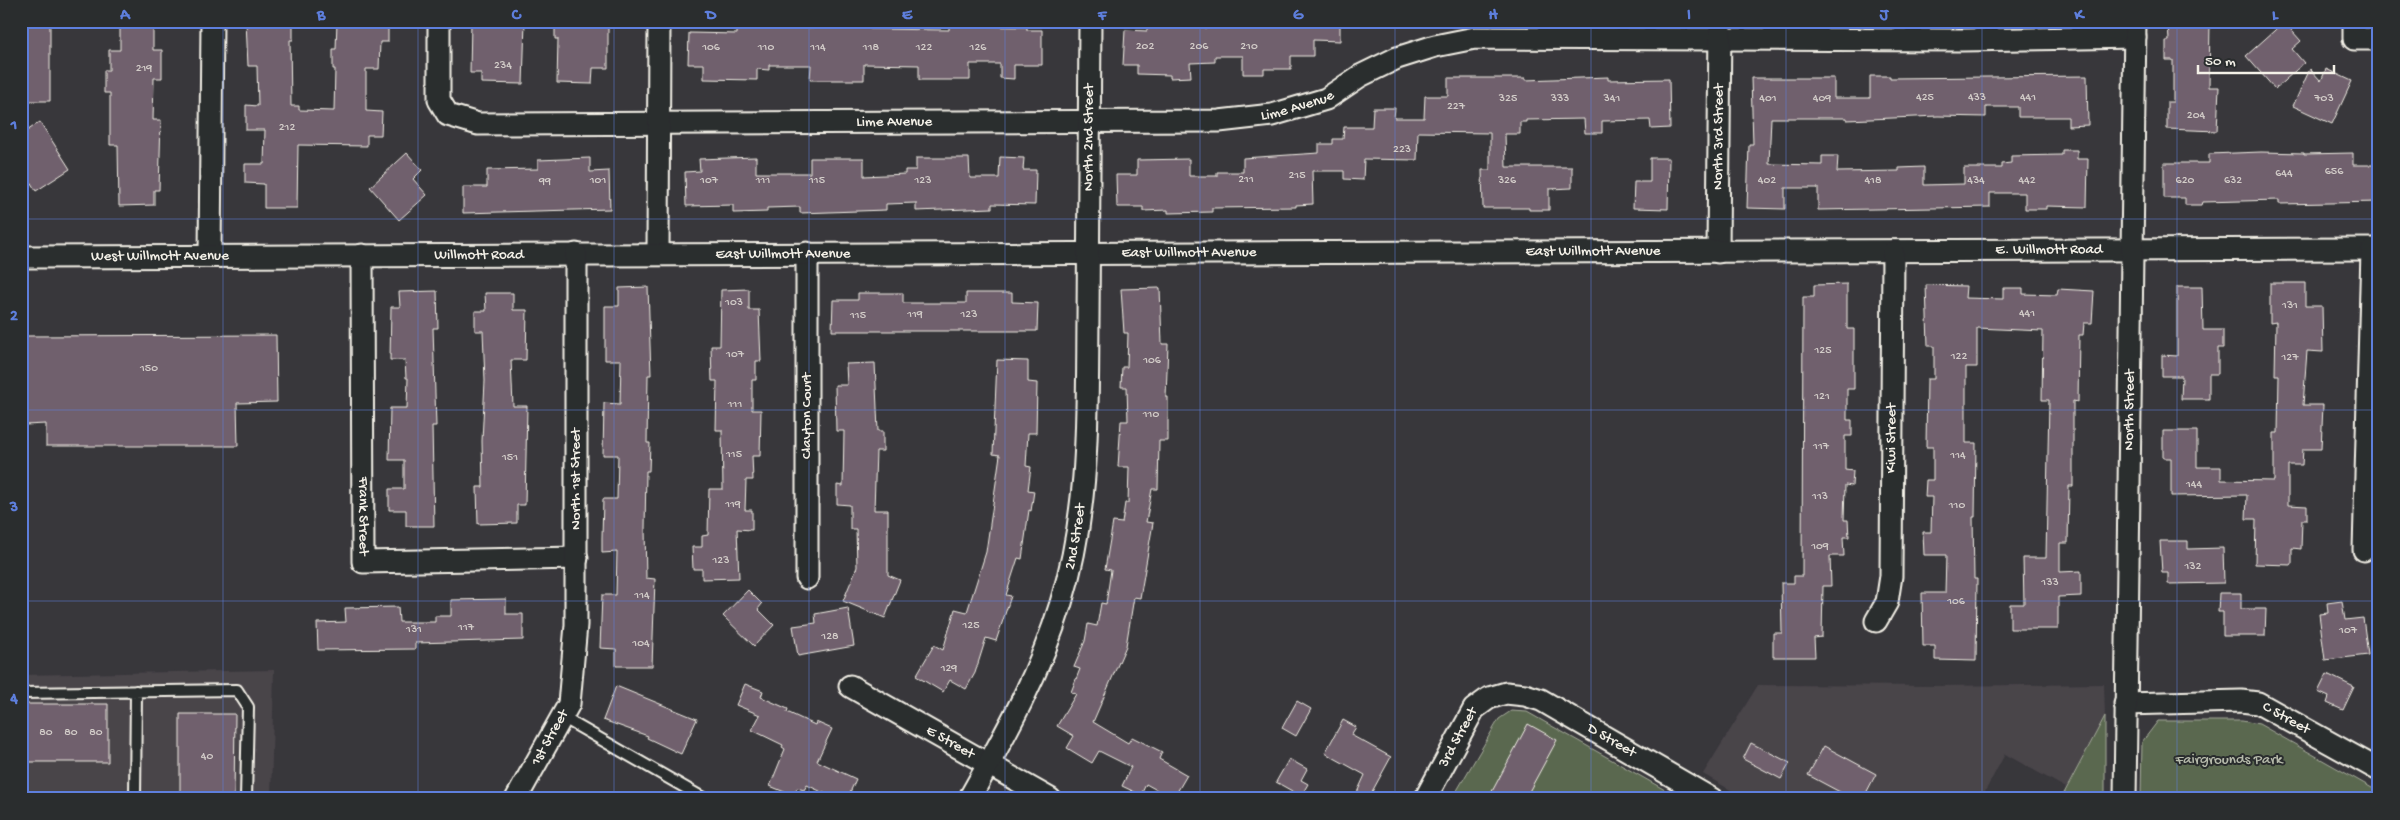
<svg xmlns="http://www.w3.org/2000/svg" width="2400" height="820" font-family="'Gochi Hand',sans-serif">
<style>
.built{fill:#49444a}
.green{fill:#5a6850;stroke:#a7ac9c}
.building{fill:#70616d;stroke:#f4f1e8}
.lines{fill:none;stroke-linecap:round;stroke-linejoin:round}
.lane-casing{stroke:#f4f1e8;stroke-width:14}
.street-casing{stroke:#f4f1e8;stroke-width:25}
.lane{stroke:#2a2d2e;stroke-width:10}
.street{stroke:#2a2d2e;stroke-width:21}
.grid{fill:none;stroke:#5e7fdd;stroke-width:1;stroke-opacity:0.55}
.labels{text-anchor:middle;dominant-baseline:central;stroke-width:4;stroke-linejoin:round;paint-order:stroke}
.number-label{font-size:12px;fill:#d3cdc9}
.street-label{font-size:15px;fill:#f4f1e8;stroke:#2a2d2e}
.park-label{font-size:15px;fill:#b6baab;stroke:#2a2d2e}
.neatline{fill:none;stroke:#5e7fdd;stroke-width:2}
.grid-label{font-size:16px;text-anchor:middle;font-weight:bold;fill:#5e7fdd}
</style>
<rect width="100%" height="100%" fill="#38373b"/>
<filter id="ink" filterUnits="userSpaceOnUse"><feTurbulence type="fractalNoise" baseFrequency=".02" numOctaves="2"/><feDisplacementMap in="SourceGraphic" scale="10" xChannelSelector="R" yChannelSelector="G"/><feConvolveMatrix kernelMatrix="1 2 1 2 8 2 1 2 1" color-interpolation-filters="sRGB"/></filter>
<g filter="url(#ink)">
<path class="built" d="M 274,670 L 271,799 L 21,799 L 21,675 Z
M 2104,684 L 2105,716 L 2066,788 L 2005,754 L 1981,799 L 1746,799 L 1703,774 L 1758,685 L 1939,686 Z"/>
<path class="green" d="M 1511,711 L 1527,712 L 1681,799 L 1452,799 L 1499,719 Z
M 2105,716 L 2105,799 L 2061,799 Z
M 2158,721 L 2242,721 L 2259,724 L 2379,792 L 2379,799 L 2141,799 L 2142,742 Z"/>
<path class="building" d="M 21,21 L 50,21 L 50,101 L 21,101 Z
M 120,21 L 153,21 L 153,50 L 162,50 L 162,78 L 154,78 L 153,120 L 161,120 L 159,190 L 154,190 L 154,205 L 119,206 L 118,145 L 110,145 L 110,93 L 104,93 L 104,70 L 109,70 L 109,50 L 120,50 Z
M 246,21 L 293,21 L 293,40 L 290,40 L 291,106 L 299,106 L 299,110 L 334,111 L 335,69 L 333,69 L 333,49 L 336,49 L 337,21 L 388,21 L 388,42 L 380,42 L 379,69 L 366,69 L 366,111 L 382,112 L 381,135 L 367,135 L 367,146 L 298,145 L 297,208 L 264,208 L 264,184 L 245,183 L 245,164 L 264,164 L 265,130 L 246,130 L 246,105 L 258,106 L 257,66 L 248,66 Z
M 471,21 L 525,21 L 523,84 L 481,83 L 481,73 L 470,73 Z
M 555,21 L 608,21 L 608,68 L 593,68 L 592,84 L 557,83 L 558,39 L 555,39 Z
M 843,21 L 870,21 L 870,29 L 949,30 L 949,26 L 1027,27 L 1027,30 L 1042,30 L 1042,65 L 1014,65 L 1014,79 L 1000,78 L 1000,64 L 970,64 L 970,80 L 919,80 L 919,65 L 864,64 L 864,80 L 810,80 L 811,65 L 769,65 L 769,70 L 757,69 L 757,80 L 704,79 L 704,64 L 688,64 L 689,33 L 737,34 L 737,27 L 843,28 Z
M 1340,21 L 1340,41 L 1313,40 L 1313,56 L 1291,56 L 1291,69 L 1264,69 L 1264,74 L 1243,74 L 1243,56 L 1215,56 L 1215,62 L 1190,63 L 1191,77 L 1170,78 L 1170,75 L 1137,74 L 1137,65 L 1123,65 L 1125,30 L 1147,31 L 1147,24 L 1205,23 L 1205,28 L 1235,28 L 1235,22 Z
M 2168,21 L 2210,21 L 2209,87 L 2219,87 L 2217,131 L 2167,129 L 2167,102 L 2173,102 L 2173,60 L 2166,60 L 2166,41 L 2169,41 Z
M 2284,22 L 2301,41 L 2292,49 L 2304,63 L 2275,89 L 2246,56 Z
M 2310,69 L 2321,81 L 2326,69 L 2352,81 L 2332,124 L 2293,106 Z
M 1870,76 L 1890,76 L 1890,78 L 2087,76 L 2088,125 L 2068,126 L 2068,117 L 2018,117 L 2018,107 L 1986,107 L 1986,117 L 1938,116 L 1847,120 L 1847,118 L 1771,118 L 1769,164 L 1822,165 L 1822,156 L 1838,156 L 1837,172 L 1899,171 L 1899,168 L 1924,167 L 1924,185 L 1964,184 L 1964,168 L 2002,168 L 2002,164 L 2011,163 L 2011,156 L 2062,155 L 2062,150 L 2077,150 L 2077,159 L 2088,159 L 2087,207 L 2046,206 L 2046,209 L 2025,209 L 2025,193 L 1990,193 L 1990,207 L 1818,210 L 1818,188 L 1785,188 L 1785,209 L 1747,208 L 1749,144 L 1753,144 L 1751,78 L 1834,78 L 1834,98 L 1870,98 Z
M 1608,77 L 1608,80 L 1669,79 L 1670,128 L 1651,129 L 1650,120 L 1602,121 L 1602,133 L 1585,133 L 1584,119 L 1526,120 L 1526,122 L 1520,122 L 1520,134 L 1505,134 L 1506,167 L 1572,167 L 1572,188 L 1549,189 L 1549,210 L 1529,210 L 1529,208 L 1483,208 L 1482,170 L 1490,170 L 1490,133 L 1418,132 L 1417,160 L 1364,159 L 1363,180 L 1344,179 L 1344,171 L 1312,171 L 1313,204 L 1296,205 L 1296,207 L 1212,208 L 1212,212 L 1168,213 L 1168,210 L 1143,211 L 1143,207 L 1117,207 L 1116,175 L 1137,175 L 1137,160 L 1189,159 L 1189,176 L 1217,176 L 1217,172 L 1243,172 L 1243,158 L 1319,153 L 1319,144 L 1333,144 L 1333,139 L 1343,139 L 1344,127 L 1372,127 L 1373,108 L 1395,108 L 1394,118 L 1424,118 L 1425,96 L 1448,96 L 1448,78 L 1525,78 L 1525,80 Z
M 40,122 L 70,169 L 36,191 L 21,167 L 21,135 Z
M 2261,152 L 2304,153 L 2304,154 L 2353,153 L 2353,165 L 2379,165 L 2379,202 L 2279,204 L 2279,200 L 2203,202 L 2202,205 L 2185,205 L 2185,198 L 2164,198 L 2164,163 L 2209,163 L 2209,154 Z
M 407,153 L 422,170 L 413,179 L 427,195 L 399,220 L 370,187 Z
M 756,157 L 756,173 L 810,173 L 810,158 L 864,158 L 864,176 L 905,174 L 905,170 L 916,170 L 916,158 L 969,158 L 970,178 L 999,178 L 1000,157 L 1024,158 L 1023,170 L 1036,170 L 1035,205 L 992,204 L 992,208 L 916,211 L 916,203 L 886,204 L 886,210 L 800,213 L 800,207 L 767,208 L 767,212 L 733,213 L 733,205 L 686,206 L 685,172 L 700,171 L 699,159 Z
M 590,158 L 590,172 L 609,171 L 610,209 L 463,213 L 463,187 L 487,187 L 487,170 L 538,169 L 538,160 Z
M 1650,158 L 1669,158 L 1668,209 L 1633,208 L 1634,182 L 1650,182 Z
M 2270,283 L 2305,283 L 2305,306 L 2322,306 L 2323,352 L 2307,351 L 2303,405 L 2323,405 L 2321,449 L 2303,449 L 2302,465 L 2288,465 L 2288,505 L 2307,506 L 2307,520 L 2302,520 L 2301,549 L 2292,548 L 2292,565 L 2255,564 L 2256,519 L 2246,519 L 2247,495 L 2171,496 L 2171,458 L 2163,458 L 2163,431 L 2197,431 L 2197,467 L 2221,467 L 2221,480 L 2274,481 L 2274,433 L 2278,433 L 2279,375 L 2275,375 L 2276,322 L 2270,323 Z
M 1847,284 L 1847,329 L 1854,329 L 1854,389 L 1847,389 L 1847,420 L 1852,420 L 1852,436 L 1845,436 L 1845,470 L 1853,471 L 1852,486 L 1845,485 L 1844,520 L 1848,520 L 1849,537 L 1843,537 L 1844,556 L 1830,556 L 1831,586 L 1823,586 L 1822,637 L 1814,638 L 1815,657 L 1773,657 L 1773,633 L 1782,633 L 1781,583 L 1794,583 L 1794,576 L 1802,576 L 1803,297 L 1814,297 L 1814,285 Z
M 1926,285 L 1966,286 L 1965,298 L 2003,299 L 2003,288 L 2023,288 L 2023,294 L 2057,295 L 2058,289 L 2094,291 L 2092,323 L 2084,323 L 2083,335 L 2079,335 L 2078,402 L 2073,401 L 2073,486 L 2069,486 L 2068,543 L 2060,543 L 2060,572 L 2081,571 L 2081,596 L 2058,597 L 2058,629 L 2010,629 L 2010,604 L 2024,604 L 2023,558 L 2046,558 L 2049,400 L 2042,400 L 2043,331 L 1977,328 L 1977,367 L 1966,367 L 1966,443 L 1976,443 L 1975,517 L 1973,517 L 1974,579 L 1977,579 L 1976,661 L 1935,660 L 1935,646 L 1923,646 L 1922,593 L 1945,593 L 1946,555 L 1924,555 L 1923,532 L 1931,532 L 1932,497 L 1925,497 L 1926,480 L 1933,480 L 1933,447 L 1926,447 L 1927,379 L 1934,379 L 1934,346 L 1928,346 Z
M 648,287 L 651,375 L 648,375 L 647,443 L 650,443 L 649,471 L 646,471 L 645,529 L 646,578 L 655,579 L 652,666 L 616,666 L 616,649 L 600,648 L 602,595 L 616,595 L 617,552 L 602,553 L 602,538 L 603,499 L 617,499 L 618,455 L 603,455 L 604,403 L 620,404 L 621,360 L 605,360 L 605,306 L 619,306 L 619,288 Z
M 2177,287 L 2202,287 L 2203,330 L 2223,330 L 2223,348 L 2218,348 L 2218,374 L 2209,374 L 2209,399 L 2181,399 L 2182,376 L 2162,376 L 2162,355 L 2177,356 Z
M 1160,288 L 1162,344 L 1168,344 L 1166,397 L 1168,397 L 1168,441 L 1159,441 L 1158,489 L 1152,489 L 1146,522 L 1153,523 L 1140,598 L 1134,597 L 1126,646 L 1093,722 L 1128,743 L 1132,737 L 1162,752 L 1159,759 L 1187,775 L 1173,799 L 1146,784 L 1141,795 L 1122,786 L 1131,767 L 1099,751 L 1092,763 L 1067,748 L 1074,736 L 1057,726 L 1076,694 L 1071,692 L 1080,669 L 1074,667 L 1085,641 L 1088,624 L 1097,626 L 1101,603 L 1106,604 L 1111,570 L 1105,569 L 1113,522 L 1122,523 L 1125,503 L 1128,503 L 1129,467 L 1118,467 L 1121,421 L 1128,421 L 1127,387 L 1121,387 L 1122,367 L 1127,367 L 1128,333 L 1124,333 L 1121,289 Z
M 749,289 L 749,310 L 759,310 L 760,336 L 761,361 L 756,361 L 756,380 L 752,380 L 752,410 L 761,410 L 760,456 L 752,456 L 753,480 L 746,480 L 745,510 L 752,510 L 752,530 L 737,529 L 739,578 L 702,579 L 702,569 L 693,569 L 692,547 L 702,547 L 702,536 L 708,535 L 709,489 L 723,489 L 722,430 L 716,430 L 717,381 L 712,381 L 711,346 L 720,346 L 721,290 Z
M 437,291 L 438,328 L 433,328 L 436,426 L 432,426 L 434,526 L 406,526 L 406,510 L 389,510 L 389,489 L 404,489 L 404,460 L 389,460 L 390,408 L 407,408 L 408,378 L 406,378 L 405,360 L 390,360 L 391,307 L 400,307 L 399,292 Z
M 485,293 L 513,293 L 513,310 L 527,310 L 526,360 L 511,360 L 513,406 L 527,406 L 525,505 L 517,505 L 517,523 L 478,524 L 477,487 L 483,487 L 482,441 L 485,381 L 483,331 L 475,331 L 475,311 L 486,311 Z
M 858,293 L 903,293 L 903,303 L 966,303 L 966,293 L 1012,293 L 1012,302 L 1038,303 L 1037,331 L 832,331 L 833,300 L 858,300 Z
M 276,335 L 277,402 L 237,403 L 238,446 L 46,446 L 46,424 L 25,425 L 25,403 L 21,403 L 21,336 Z
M 997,360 L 1028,361 L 1028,382 L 1037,383 L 1036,433 L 1028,433 L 1026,466 L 1031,467 L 1028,490 L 1034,491 L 1031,511 L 1029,510 L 1022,559 L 1018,558 L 1006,595 L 1011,596 L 996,641 L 986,638 L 975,673 L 966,689 L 950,680 L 943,692 L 916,676 L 934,645 L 943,650 L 955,609 L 967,612 L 986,552 L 1000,455 L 993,454 Z
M 875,363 L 878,431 L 883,431 L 883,451 L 876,451 L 874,510 L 888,510 L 888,575 L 900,580 L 885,618 L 843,601 L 857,567 L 856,529 L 850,529 L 850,505 L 837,504 L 837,485 L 843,486 L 844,431 L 836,431 L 835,385 L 847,385 L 846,364 Z
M 2160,541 L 2188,541 L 2188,549 L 2223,548 L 2224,583 L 2168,584 L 2168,573 L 2162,573 Z
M 748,590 L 762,604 L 758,609 L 774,625 L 754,646 L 723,616 Z
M 2219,593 L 2241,593 L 2241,609 L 2266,609 L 2265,636 L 2223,636 L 2223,612 L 2218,612 Z
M 506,599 L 506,614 L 523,614 L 523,640 L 415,643 L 415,649 L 318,650 L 317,623 L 346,622 L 345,608 L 398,607 L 399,622 L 435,622 L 435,616 L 451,616 L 451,600 Z
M 2342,601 L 2345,620 L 2363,618 L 2368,655 L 2325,660 L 2319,614 L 2328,613 L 2327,603 Z
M 848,608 L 854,646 L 798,656 L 793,626 L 816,623 L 815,614 Z
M 2327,674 L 2354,687 L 2343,710 L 2327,703 L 2329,697 L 2318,692 Z
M 745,684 L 763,691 L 761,697 L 788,709 L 787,712 L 815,725 L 816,722 L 832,729 L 817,761 L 856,779 L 847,799 L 837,799 L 807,785 L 804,790 L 797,788 L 794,796 L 770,786 L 785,749 L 782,747 L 783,745 L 752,730 L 760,715 L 736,705 Z
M 616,686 L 697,719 L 681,754 L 647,738 L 648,736 L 603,720 Z
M 1297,701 L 1311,709 L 1296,736 L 1282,728 Z
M 21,704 L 108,704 L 108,762 L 21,762 Z
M 180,714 L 235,714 L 234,799 L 180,799 Z
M 1343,720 L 1356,727 L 1351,735 L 1391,757 L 1368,799 L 1354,799 L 1365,775 L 1325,753 Z
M 1528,724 L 1557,740 L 1525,799 L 1488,799 Z
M 1751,743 L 1790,763 L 1781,779 L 1743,759 Z
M 1824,746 L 1876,774 L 1863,799 L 1853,799 L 1808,775 Z
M 1289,759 L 1307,769 L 1301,780 L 1308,784 L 1301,796 L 1276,782 Z"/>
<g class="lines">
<defs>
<path id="lane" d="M 21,693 L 237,690 L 248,707 L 246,799
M 562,717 L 705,799
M 135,799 L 136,691"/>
<g id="street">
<path id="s1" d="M 439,21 L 439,100 L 448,115 L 478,124 L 1219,121 L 1272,115 L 1326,99 L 1360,76 L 1397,58 L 1435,46 L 1475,38 L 1962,40 L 2135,37"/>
<path d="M 2354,21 L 2354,39 L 2379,39"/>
<path id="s2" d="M 1718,252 L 1720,21"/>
<path d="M 807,253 L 807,578"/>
<path d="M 658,254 L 659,21"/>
<path id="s3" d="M 362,255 L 363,562 L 577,558"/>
<path d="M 210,256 L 212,21"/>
<path id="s4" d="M 21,257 L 2379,249"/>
<path d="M 2364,550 L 2372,250"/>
<path id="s5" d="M 1876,621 L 1887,602 L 1891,576 L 1893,252"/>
<path id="s6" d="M 850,686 L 1050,799"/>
<path id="s7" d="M 2125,704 L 2241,701 L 2258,703 L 2379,770"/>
<path id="s8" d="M 516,799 L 569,704 L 576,625 L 576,254"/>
<path id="s9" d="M 969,799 C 1005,735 1040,673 1061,603 C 1090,508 1087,417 1088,319 C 1089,220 1089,121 1090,21"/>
<path id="s10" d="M 1425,799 L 1474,709 L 1489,698 L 1506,693 L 1525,695 L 1541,700 L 1712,799"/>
<path id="s11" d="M 2125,799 L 2135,21"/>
</g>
</defs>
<use href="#lane" class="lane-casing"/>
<use href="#street" class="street-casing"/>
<use href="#lane" class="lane"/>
<use href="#street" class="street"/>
</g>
</g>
<path class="grid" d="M 223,21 L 223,799M 418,21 L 418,799M 614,21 L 614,799M 809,21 L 809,799M 1005,21 L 1005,799M 1200,21 L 1200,799M 1395,21 L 1395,799M 1591,21 L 1591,799M 1786,21 L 1786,799M 1982,21 L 1982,799M 2177,21 L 2177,799M 21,219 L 2379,219M 21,410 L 2379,410M 21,601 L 2379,601"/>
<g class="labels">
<g class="number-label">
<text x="1145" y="47">202</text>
<text x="1199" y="47">206</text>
<text x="1249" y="47">210</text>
<text x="711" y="48">106</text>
<text x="766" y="48">110</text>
<text x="818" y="48">114</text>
<text x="871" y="48">118</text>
<text x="924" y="48">122</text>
<text x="978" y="48">126</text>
<text x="503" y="66">234</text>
<text x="144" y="69">219</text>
<text x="1925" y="98">425</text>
<text x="1977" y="98">433</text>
<text x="2028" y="98">441</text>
<text x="1508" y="99">325</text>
<text x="1560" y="99">333</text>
<text x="1612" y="99">341</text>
<text x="1768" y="99">401</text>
<text x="1822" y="99">409</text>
<text x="2324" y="99">703</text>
<text x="1456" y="107">227</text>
<text x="2196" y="116">204</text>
<text x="287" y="128">212</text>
<text x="1402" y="150">223</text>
<text x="2334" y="172">656</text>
<text x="2284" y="174">644</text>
<text x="1297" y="176">215</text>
<text x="1246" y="180">211</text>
<text x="598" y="181">101</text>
<text x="709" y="181">107</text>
<text x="763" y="181">111</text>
<text x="817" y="181">115</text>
<text x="923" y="181">123</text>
<text x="1507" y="181">326</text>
<text x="1767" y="181">402</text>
<text x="1873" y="181">418</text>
<text x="1976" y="181">434</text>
<text x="2027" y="181">442</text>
<text x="2185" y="181">620</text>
<text x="2233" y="181">632</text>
<text x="545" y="182">99</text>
<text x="734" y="303">103</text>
<text x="2290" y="306">131</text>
<text x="2027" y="314">441</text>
<text x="915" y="315">119</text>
<text x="969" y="315">123</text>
<text x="858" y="316">115</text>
<text x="1823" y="351">125</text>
<text x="735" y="355">107</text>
<text x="1959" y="357">122</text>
<text x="2290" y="358">127</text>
<text x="1152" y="361">106</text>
<text x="149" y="369">150</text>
<text x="1822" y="397">121</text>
<text x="735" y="405">111</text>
<text x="1151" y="415">110</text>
<text x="1821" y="447">117</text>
<text x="734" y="455">115</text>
<text x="1958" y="456">114</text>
<text x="510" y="458">151</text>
<text x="2194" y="485">144</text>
<text x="1820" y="497">113</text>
<text x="733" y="505">119</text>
<text x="1957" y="506">110</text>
<text x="1820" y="547">109</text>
<text x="721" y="561">123</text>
<text x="2193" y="567">132</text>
<text x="2050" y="583">133</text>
<text x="642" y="596">114</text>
<text x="1956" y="602">106</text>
<text x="971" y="626">125</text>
<text x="466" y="628">117</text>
<text x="414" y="630">131</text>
<text x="2348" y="631">107</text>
<text x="830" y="637">128</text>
<text x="641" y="644">104</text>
<text x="949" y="669">129</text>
<text x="46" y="733">80</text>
<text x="71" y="733">80</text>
<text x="96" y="733">80</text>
<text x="207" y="757">40</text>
</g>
<g class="street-label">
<text stroke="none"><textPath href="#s1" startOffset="949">Lime Avenue</textPath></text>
<text stroke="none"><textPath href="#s1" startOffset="544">Lime Avenue</textPath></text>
<text stroke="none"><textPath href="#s9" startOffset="685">North 2nd Street</textPath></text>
<text stroke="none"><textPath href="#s2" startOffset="115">North 3rd Street</textPath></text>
<text stroke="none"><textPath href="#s4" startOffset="2028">E. Willmott Road</textPath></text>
<text stroke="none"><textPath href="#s4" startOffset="1572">East Willmott Avenue</textPath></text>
<text stroke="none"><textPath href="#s4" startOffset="1168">East Willmott Avenue</textPath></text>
<text stroke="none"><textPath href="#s4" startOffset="762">East Willmott Avenue</textPath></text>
<text stroke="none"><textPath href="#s4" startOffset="458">Willmott Road</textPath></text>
<text stroke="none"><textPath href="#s4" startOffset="139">West Willmott Avenue</textPath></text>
<text stroke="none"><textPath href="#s11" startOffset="389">North Street</textPath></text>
<text transform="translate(807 416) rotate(-90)">Clayton Court</text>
<text stroke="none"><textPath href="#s5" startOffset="186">Kiwi Street</textPath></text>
<text transform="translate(576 479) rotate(-90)">North 1st Street</text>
<text stroke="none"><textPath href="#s3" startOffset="261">Frank Street</textPath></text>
<text stroke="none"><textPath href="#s9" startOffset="285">2nd Street</textPath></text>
<text stroke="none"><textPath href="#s7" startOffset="165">C Street</textPath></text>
<text stroke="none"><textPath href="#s8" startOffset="70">1st Street</textPath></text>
<text stroke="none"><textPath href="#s10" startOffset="70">3rd Street</textPath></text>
<text stroke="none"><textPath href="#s10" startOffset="256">D Street</textPath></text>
<text stroke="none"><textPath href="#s6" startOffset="115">E Street</textPath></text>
</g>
<g class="park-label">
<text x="2229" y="760">Fairgrounds Park</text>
</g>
</g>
<rect width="2400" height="820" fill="none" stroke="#2a2d2e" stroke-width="55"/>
<path d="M2198 65v8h136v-8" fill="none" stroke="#f4f1e8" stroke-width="2.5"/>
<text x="2205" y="65" font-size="15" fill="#f4f1e8" stroke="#2a2d2e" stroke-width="4" paint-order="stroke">50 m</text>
<rect x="28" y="28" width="2344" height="764" class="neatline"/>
<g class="grid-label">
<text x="125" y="19">A</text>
<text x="321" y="19">B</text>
<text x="516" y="19">C</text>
<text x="711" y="19">D</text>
<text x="907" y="19">E</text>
<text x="1102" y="19">F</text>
<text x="1298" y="19">G</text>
<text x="1493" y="19">H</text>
<text x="1689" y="19">I</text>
<text x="1884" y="19">J</text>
<text x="2079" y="19">K</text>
<text x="2275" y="19">L</text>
<text x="14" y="129">1</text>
<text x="14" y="320">2</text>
<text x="14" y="511">3</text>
<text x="14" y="703">4</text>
</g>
</svg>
